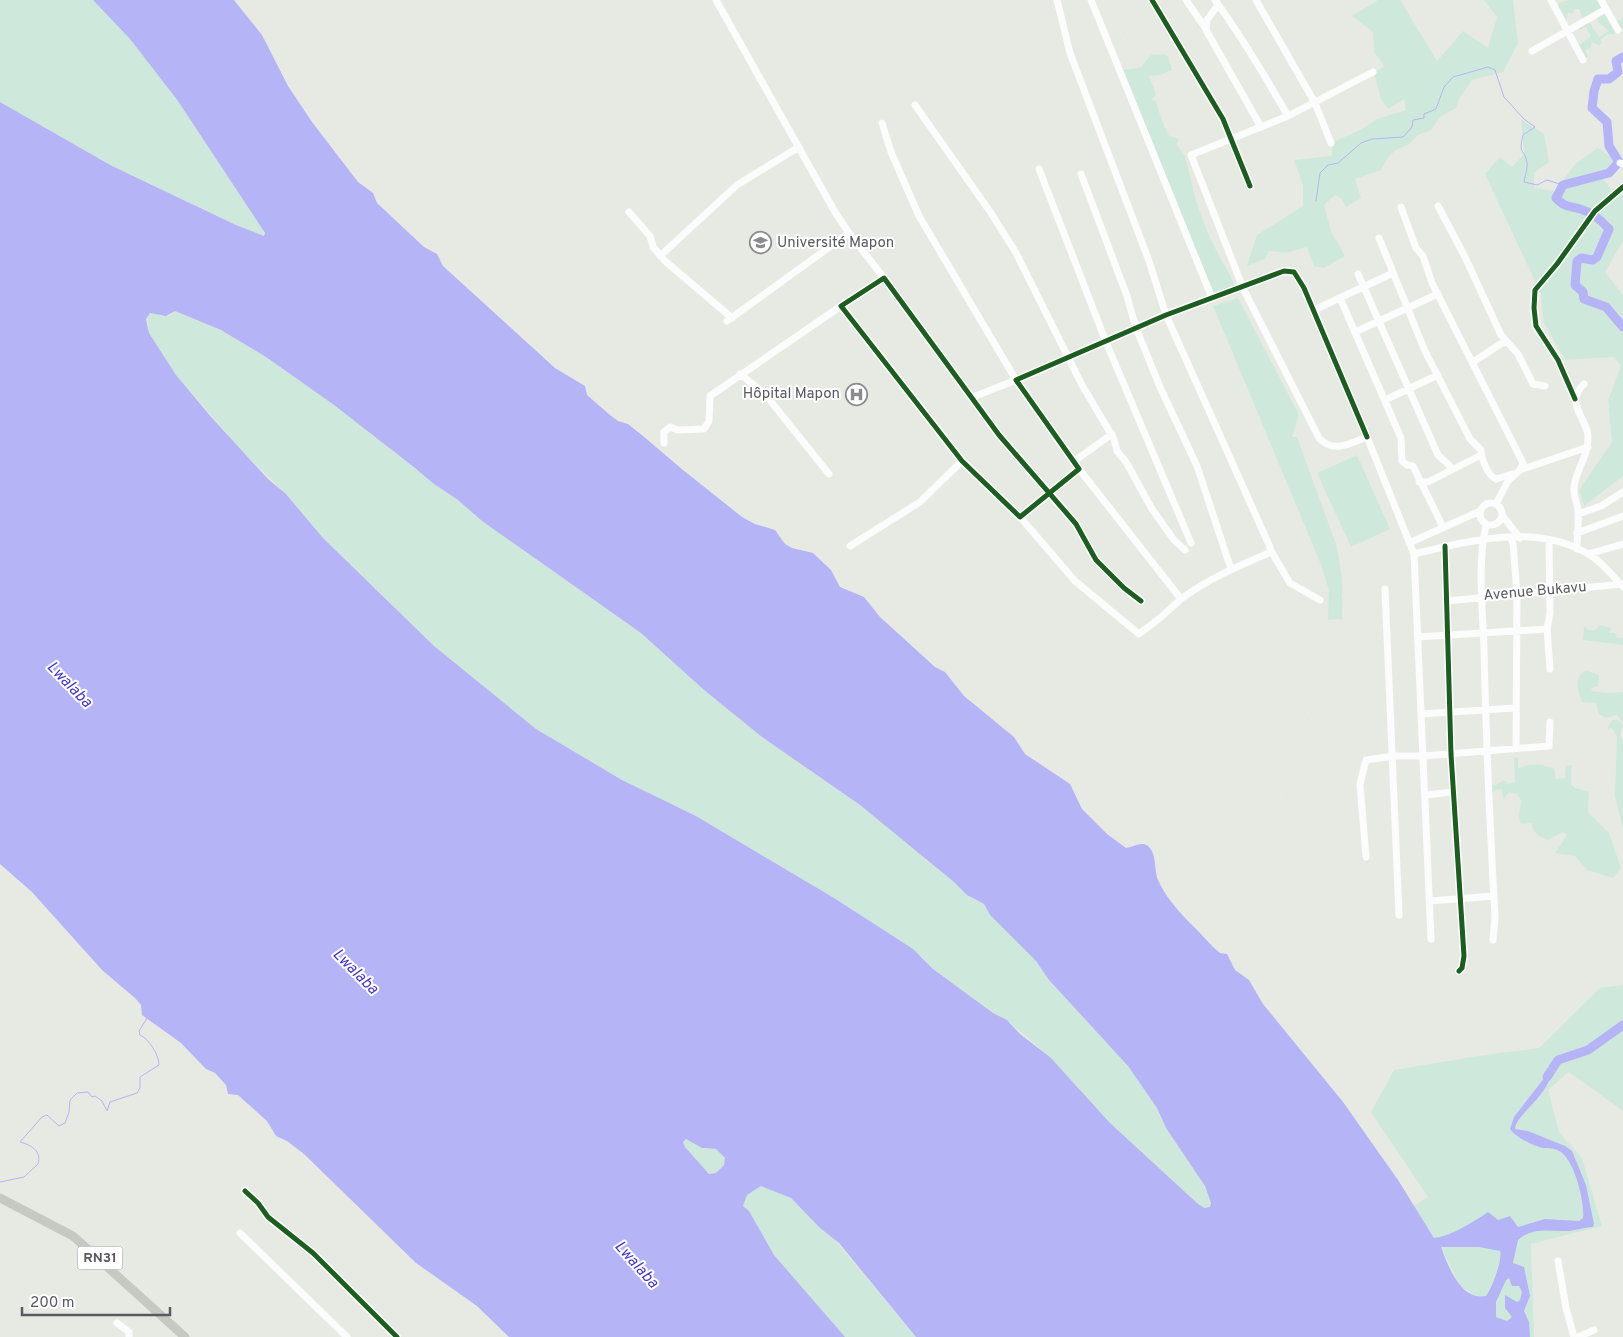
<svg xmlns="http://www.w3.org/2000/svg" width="1623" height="1337" font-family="Overpass,sans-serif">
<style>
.green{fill:#cee9db}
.water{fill:#b5b4f6;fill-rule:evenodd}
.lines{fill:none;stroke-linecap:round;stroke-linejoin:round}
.stream{stroke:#b5b4f6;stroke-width:1}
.river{stroke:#b5b4f6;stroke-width:9}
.minor{stroke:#fbfcfb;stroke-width:7}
.major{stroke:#c6c9c2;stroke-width:9}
.rail{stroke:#e3e3e2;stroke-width:1;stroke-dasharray:1 6;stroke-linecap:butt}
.cycleway-casing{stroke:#fff;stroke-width:8}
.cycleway{stroke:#1b5e20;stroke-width:5}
.labels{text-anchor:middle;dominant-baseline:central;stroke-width:4;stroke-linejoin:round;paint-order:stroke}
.shield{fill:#fff;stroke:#8c8a91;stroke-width:1}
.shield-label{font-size:14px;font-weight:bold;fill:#5a5862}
.poi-label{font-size:15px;fill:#5a5862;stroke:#fff;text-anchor:start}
.street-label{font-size:15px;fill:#5a5862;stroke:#fff}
.water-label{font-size:16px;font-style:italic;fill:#4535cd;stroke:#fff}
</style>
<rect width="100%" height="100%" fill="#e7eae2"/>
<path class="green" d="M 0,0 L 93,0 L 130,39 L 178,101 L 263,228 L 264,236 L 236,225 L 112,166 L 0,102 Z
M 1378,0 L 1400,0 L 1437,61 L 1463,31 L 1488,48 L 1497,17 L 1484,0 L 1513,0 L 1518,43 L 1503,72 L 1472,80 L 1459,99 L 1456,108 L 1441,116 L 1431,130 L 1418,135 L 1409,144 L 1396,150 L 1389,156 L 1381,170 L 1355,179 L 1361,198 L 1346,207 L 1342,199 L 1335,195 L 1324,205 L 1331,231 L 1345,256 L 1324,268 L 1314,266 L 1307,247 L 1286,253 L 1269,251 L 1265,259 L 1247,266 L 1257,235 L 1303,206 L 1303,185 L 1294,160 L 1332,156 L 1333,142 L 1362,129 L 1377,119 L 1406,110 L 1404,99 L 1388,109 L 1381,99 L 1374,73 L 1384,66 L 1374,52 L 1373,32 L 1352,16 Z
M 1569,0 L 1596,0 L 1607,6 L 1603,9 L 1606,16 L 1612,16 L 1618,21 L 1623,18 L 1623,27 L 1619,28 L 1615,34 L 1608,34 L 1600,40 L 1602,42 L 1599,46 L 1592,42 L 1591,48 L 1585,50 L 1588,56 L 1585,60 L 1578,46 L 1591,36 L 1586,27 L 1580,30 L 1578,28 L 1589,22 L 1599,37 L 1609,31 L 1598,22 L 1596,12 L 1583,20 L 1579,9 L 1575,9 L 1572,14 L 1568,12 L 1566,21 L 1558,9 L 1559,3 Z
M 1164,54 L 1168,56 L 1172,70 L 1160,75 L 1149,76 L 1156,94 L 1151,100 L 1156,101 C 1159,113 1163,124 1169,136 L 1179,139 L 1177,145 C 1188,157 1187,165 1191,180 C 1195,199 1201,218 1209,235 C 1217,255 1230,271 1237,292 L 1213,298 C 1207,279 1203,263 1193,246 L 1118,76 L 1117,71 L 1141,67 L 1151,55 Z
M 1521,119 L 1544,134 L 1549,162 L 1534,173 L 1534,188 L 1555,191 L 1575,164 L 1598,148 L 1614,159 L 1614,172 L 1603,179 L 1617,197 L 1623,194 L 1623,241 L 1605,272 L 1623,295 L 1623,476 L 1584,506 L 1579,490 L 1612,442 L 1608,400 L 1621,366 L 1614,357 L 1565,360 L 1543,321 L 1541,294 L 1485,174 L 1500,157 L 1512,167 L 1524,154 Z
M 1238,298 L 1299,415 L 1292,437 L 1297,437 L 1337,547 L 1342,578 L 1342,619 L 1328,620 L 1329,591 L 1322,567 L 1213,306 Z
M 175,311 L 221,330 L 266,357 L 334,405 L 415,468 L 434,484 L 458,500 L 482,521 L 641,633 L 704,690 L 762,737 L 860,805 L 954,882 L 967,895 L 984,904 L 990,915 L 1036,961 L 1049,980 L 1128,1066 L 1157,1108 L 1166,1128 L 1205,1186 L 1211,1203 L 1210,1207 L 1204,1208 L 1197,1203 L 1110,1123 L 1050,1057 L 1007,1020 L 993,1013 L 933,969 L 923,958 L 834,898 L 696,816 L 622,780 L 536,729 L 481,686 L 434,646 L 323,538 L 285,493 L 240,449 L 176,375 L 149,333 L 147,316 L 150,313 L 169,316 Z
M 1357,455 L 1390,529 L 1351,547 L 1317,473 Z
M 1600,625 L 1612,628 L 1609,633 L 1615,633 L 1617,638 L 1623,638 L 1623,645 L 1583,640 L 1584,627 L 1588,630 L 1595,630 Z
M 1586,670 L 1599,675 L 1598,686 L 1592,688 L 1591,691 L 1608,693 L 1623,692 L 1623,723 L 1617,715 L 1606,718 L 1599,714 L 1596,703 L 1582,702 C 1578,690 1573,678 1586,670 Z
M 1612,720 L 1618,720 L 1623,725 L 1620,735 L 1623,740 L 1623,829 L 1615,796 L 1617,737 L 1612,728 L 1607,729 Z
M 1514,757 L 1518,758 L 1518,769 C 1526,763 1545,764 1554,769 L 1556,779 L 1565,778 L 1566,766 L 1572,765 L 1571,784 L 1575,788 L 1589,792 L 1588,812 L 1609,833 L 1621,868 L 1613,878 L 1587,870 L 1575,856 L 1555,853 L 1567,835 L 1563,832 L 1548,840 C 1539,837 1533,833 1531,823 L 1521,824 L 1519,816 L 1521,800 L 1517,794 L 1509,792 L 1503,800 L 1502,789 L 1494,790 L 1491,796 L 1490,784 L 1494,786 L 1504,780 L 1508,784 L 1515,782 Z
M 1623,985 L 1623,1111 L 1569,1072 L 1548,1090 L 1559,1132 L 1582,1158 L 1602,1226 L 1531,1244 L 1534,1337 L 1496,1337 L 1473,1294 L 1460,1286 L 1441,1247 L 1413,1206 L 1428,1197 L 1371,1112 L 1394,1070 L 1478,1056 L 1539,1048 L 1600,988 Z
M 686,1139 L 704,1149 L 716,1149 L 725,1158 L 724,1165 L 716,1173 L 709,1174 L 685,1147 L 683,1142 Z
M 760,1186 C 792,1188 811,1222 834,1239 L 916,1337 L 845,1337 L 774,1255 L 743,1206 L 747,1195 Z"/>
<path class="water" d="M 93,0 L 234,0 L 262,35 L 288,86 L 312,122 L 358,182 L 373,193 L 377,203 L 424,247 L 437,254 L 443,266 L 555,368 L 585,386 L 587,395 L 610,415 L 618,421 L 628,424 L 643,436 L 683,470 L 742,517 L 755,524 L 775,530 L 785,544 L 792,548 L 813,553 L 831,570 L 840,587 L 864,597 L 880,617 L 935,667 L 945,672 L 964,696 L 1014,737 L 1025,754 L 1070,784 L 1082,809 L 1107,834 L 1126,848 C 1134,847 1141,841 1148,846 C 1158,855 1153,871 1159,882 C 1172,909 1194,925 1213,947 L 1220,953 L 1227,954 L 1235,970 L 1249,980 L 1263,1004 L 1343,1102 L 1398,1180 L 1434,1238 C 1452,1236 1473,1222 1488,1212 L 1498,1220 L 1510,1216 L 1518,1227 L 1545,1219 L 1579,1221 L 1583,1218 C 1585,1202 1574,1158 1559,1151 C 1554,1148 1549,1148 1543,1148 C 1534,1146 1515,1137 1510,1129 L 1514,1117 L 1552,1068 C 1550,1097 1516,1113 1515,1129 L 1528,1131 L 1565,1146 L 1572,1151 L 1586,1185 L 1594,1224 L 1593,1227 C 1585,1227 1577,1230 1569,1231 C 1551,1232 1534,1226 1518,1240 L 1513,1263 L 1524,1267 L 1530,1296 L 1524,1311 L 1529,1322 L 1530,1337 L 916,1337 L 839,1243 L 820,1228 L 791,1198 L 761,1186 L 747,1195 L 743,1206 L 749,1211 L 774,1255 L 845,1337 L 509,1337 L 477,1306 L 416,1263 L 304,1154 L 287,1141 L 276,1136 L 267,1121 L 238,1095 L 228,1094 L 226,1085 L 215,1073 L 206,1069 L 181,1043 L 142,1015 L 141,1005 L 135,998 L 102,970 L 32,892 L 0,864 L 0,102 L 112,166 L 236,225 L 264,236 L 265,233 L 178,101 L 130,39 ZM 175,311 L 221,330 L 266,357 L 334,405 L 415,468 L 434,484 L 458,500 L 482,521 L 641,633 L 704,690 L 762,737 L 860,805 L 954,882 L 967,895 L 984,904 L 990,915 L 1036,961 L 1049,980 L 1128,1066 L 1157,1108 L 1166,1128 L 1205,1186 L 1211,1203 L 1210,1207 L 1204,1208 L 1197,1203 L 1110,1123 L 1050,1057 L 1020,1034 L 1007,1020 L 993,1013 L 933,969 L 913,949 L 834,898 L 696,816 L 622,780 L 536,729 L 434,646 L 323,538 L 285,493 L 268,479 L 212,418 L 176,375 L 149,333 L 146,319 L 150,313 L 166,316 ZM 686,1139 L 702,1148 L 716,1149 L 725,1158 L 724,1165 L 716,1173 L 709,1174 L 685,1147 L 683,1142 ZM 1441,1247 L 1479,1247 L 1500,1251 C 1503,1259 1492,1288 1486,1296 C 1461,1301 1448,1266 1441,1247 ZM 1509,1278 L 1512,1286 L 1519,1286 L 1522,1292 L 1520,1300 L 1517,1302 L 1505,1295 L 1505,1308 L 1512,1317 L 1507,1321 L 1496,1317 L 1496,1302 L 1506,1280 Z"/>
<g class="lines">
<path class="stream" d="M 1316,201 L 1320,173 L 1328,165 L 1338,163 L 1361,143 L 1372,139 L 1403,137 L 1412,127 L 1413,120 L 1424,118 L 1424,114 L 1436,109 L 1444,87 L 1453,77 L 1488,67 L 1495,70 L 1504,97 L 1524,119 L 1535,127 L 1523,135 C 1518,156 1524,147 1527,162 C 1528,167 1525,176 1524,182 L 1537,185 L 1547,180 L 1563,185
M 0,1182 L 24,1177 L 38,1164 C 42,1151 31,1145 20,1142 L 42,1117 L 47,1115 L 59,1126 L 65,1123 L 69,1112 L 70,1100 L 77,1093 L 88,1092 L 92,1097 L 95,1096 L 102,1101 L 107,1111 L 110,1102 L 137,1093 L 140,1088 L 140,1077 L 159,1065 C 159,1055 149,1039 140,1035 L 139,1031 L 147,1018"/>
<path class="river" d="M 1623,57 L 1616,61 L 1618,72 L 1609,79 L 1598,79 L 1594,91 L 1592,108 L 1607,122 L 1609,146 L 1619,162 L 1609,173 L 1563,185 L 1556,198 C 1566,208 1567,205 1580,209 C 1592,212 1601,220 1609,229 L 1597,257 L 1593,260 L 1581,258 L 1577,261 L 1575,285 L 1583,292 L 1584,299 L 1606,307 L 1623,327
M 1547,1077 L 1558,1060 L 1588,1050 L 1623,1025"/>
<path class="minor" d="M 716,0 L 835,212 L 849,233 L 884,278
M 1057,0 L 1070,53 L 1149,261 L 1166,315 L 1270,547 L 1269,553 C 1238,566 1208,579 1181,599
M 1091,0 L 1212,298
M 1152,0 L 1223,119 L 1250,186
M 1186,0 L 1206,29
M 1215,0 C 1242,37 1265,76 1288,116
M 1256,0 L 1315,103 L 1331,143
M 1551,0 L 1583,60
M 1601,0 L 1618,30
M 1218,5 L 1207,20 L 1206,30 L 1261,127
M 1532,51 L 1606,9
M 1373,72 L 1288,116 L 1191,155 L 1243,288 L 1319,438 C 1333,454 1351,443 1367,437 L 1414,554 C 1469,541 1537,522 1590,555 C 1603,563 1613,576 1623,587
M 915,105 L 991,213 L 1016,253 L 1082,385 L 1114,439 L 1117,451 L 1126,462 L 1152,509 L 1174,540 L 1185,550
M 882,123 L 891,152 L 919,216 L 1016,380 L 973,397
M 1620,163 L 1623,164
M 1039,169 L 1106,342 L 1191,543
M 1081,174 L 1127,296 L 1136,328 L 1160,387 L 1197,466 L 1231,569
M 1438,206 L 1465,257 L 1501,335 L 1518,354 L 1533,384 L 1545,386
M 1401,207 L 1416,248 L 1423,256 L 1432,283 L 1523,463 L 1520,470 L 1508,481 L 1496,504
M 629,212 L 650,236 L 653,247 L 665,261 L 732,318
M 1379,238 L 1425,351 L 1470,439 L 1481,450 C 1481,458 1488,476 1496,479 L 1512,474
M 660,256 L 737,185 L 799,147
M 1358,274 L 1438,455 L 1453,469
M 1340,298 L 1401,438 L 1402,461 L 1407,465 L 1413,466 L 1443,527
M 1314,310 L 1393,273
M 727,321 L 849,233
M 1355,332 L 1438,294
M 1473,362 L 1505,341
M 740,374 L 764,393 L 829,474
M 1575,399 L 1558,360 L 1536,326 L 1534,308 L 1535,290 L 1557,264 L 1595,211 L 1623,187
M 1385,400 L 1438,375
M 664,443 L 664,432 L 670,427 L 678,430 L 704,429 L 709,421 L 710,396 L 841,306
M 1073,462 L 1112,434
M 1520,470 L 1588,447
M 1419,482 L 1428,482 L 1481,455
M1480 514a11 11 0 1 1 22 0a11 11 0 1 1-22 0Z
M 1578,514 L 1601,506 L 1623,492
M 1502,515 L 1520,538
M 1020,517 L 1075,581 L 1139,634 L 1160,618 L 1181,599 L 1079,469
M 1486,525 C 1477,565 1483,609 1484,650 C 1486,739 1490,828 1495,917 L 1493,940
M 1577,533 L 1623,516
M 1510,537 L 1513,543 L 1517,594 L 1516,748
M 1549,540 L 1550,613 L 1547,629 L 1550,669
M 1409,543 L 1480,511
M 850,546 L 920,502 L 962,461
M 1445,546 L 1451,754 L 1464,956 L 1462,968 L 1459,971
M 1270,549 L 1290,583 L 1320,600
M 1577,549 C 1577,536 1579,523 1578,510 C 1577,502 1573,496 1574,487 C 1576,469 1589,456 1588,436 C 1586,416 1564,403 1584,384
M 1414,554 L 1431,939
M 1588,554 L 1623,544
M 1385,589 L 1399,915
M 1141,601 L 1124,588 L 1096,560 L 1076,524 L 999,435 L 884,278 L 841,306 L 962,461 L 1020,517 L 1079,469 L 1016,380 L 1166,315 L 1284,271 L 1294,272 L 1304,288 L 1367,437
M 1447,601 L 1623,584
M 1418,637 L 1547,629
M 1421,714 L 1515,708
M 1425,795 L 1453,792
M 1366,857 L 1360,784 L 1366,760 L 1394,756 L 1423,756 L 1549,746 L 1550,722
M 1430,901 L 1494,896
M 245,1191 L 258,1203 L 268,1217 L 313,1253 L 397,1337
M 240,1233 L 347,1337
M 1558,1261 L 1566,1308 L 1574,1337
M 117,1323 L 129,1332 L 129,1337
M 1578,1337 L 1594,1330"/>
<path class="major" d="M 0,1198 L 73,1236 L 185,1337"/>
<path class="rail" d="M 1111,0 L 1289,423 L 1336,548 L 1344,594 L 1337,647 L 1324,688 L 1298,739 L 1289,765 L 1286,809 L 1290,843 L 1305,873 L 1347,926 L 1399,973 L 1623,1114"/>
<defs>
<path id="cycleway" d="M 1152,0 L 1223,119 L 1250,186
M 1575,399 L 1558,360 L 1536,326 L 1534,308 L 1535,290 L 1557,264 L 1595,211 L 1623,187
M 1445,546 L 1451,754 L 1464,956 L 1462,968 L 1459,971
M 1141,601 L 1124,588 L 1096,560 L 1076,524 L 999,435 L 884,278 L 841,306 L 962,461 L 1020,517 L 1079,469 L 1016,380 L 1166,315 L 1284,271 L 1294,272 L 1304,288 L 1367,437
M 245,1191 L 258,1203 L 268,1217 L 313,1253 L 397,1337"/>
</defs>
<use href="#cycleway" class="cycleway-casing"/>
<use href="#cycleway" class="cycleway"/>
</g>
<defs>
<symbol id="university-ring" viewBox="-11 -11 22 22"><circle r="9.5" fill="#fff" stroke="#8b8b8f" stroke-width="1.5"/><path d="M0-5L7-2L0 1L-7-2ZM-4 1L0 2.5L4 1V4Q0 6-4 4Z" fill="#8b8b8f"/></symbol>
<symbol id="hospital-ring" viewBox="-11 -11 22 22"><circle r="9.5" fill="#fff" stroke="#8b8b8f" stroke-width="1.5"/><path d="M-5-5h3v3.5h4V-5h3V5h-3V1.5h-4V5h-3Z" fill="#8b8b8f"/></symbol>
</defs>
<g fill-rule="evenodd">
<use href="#university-ring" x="748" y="230" width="25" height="25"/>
<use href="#hospital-ring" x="844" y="382" width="25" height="25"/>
</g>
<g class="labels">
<rect class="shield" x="77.5" y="1246.5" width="45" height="23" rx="4"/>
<g class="shield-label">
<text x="100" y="1258">RN31</text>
</g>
<g class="poi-label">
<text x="777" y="243">Université Mapon</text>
<text x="840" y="394" text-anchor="end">Hôpital Mapon</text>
</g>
<g class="street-label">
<text transform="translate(1535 592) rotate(-5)">Avenue Bukavu</text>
</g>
<g class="water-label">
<text transform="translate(69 685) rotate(46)">Lwalaba</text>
<text transform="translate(355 972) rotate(45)">Lwalaba</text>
<text transform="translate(636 1265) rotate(48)">Lwalaba</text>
</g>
</g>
<path d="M22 1307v8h148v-8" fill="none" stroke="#5a5862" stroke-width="2.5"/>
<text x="30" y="1307" font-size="15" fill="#5a5862" stroke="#ffffff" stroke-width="4" paint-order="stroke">200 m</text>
</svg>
